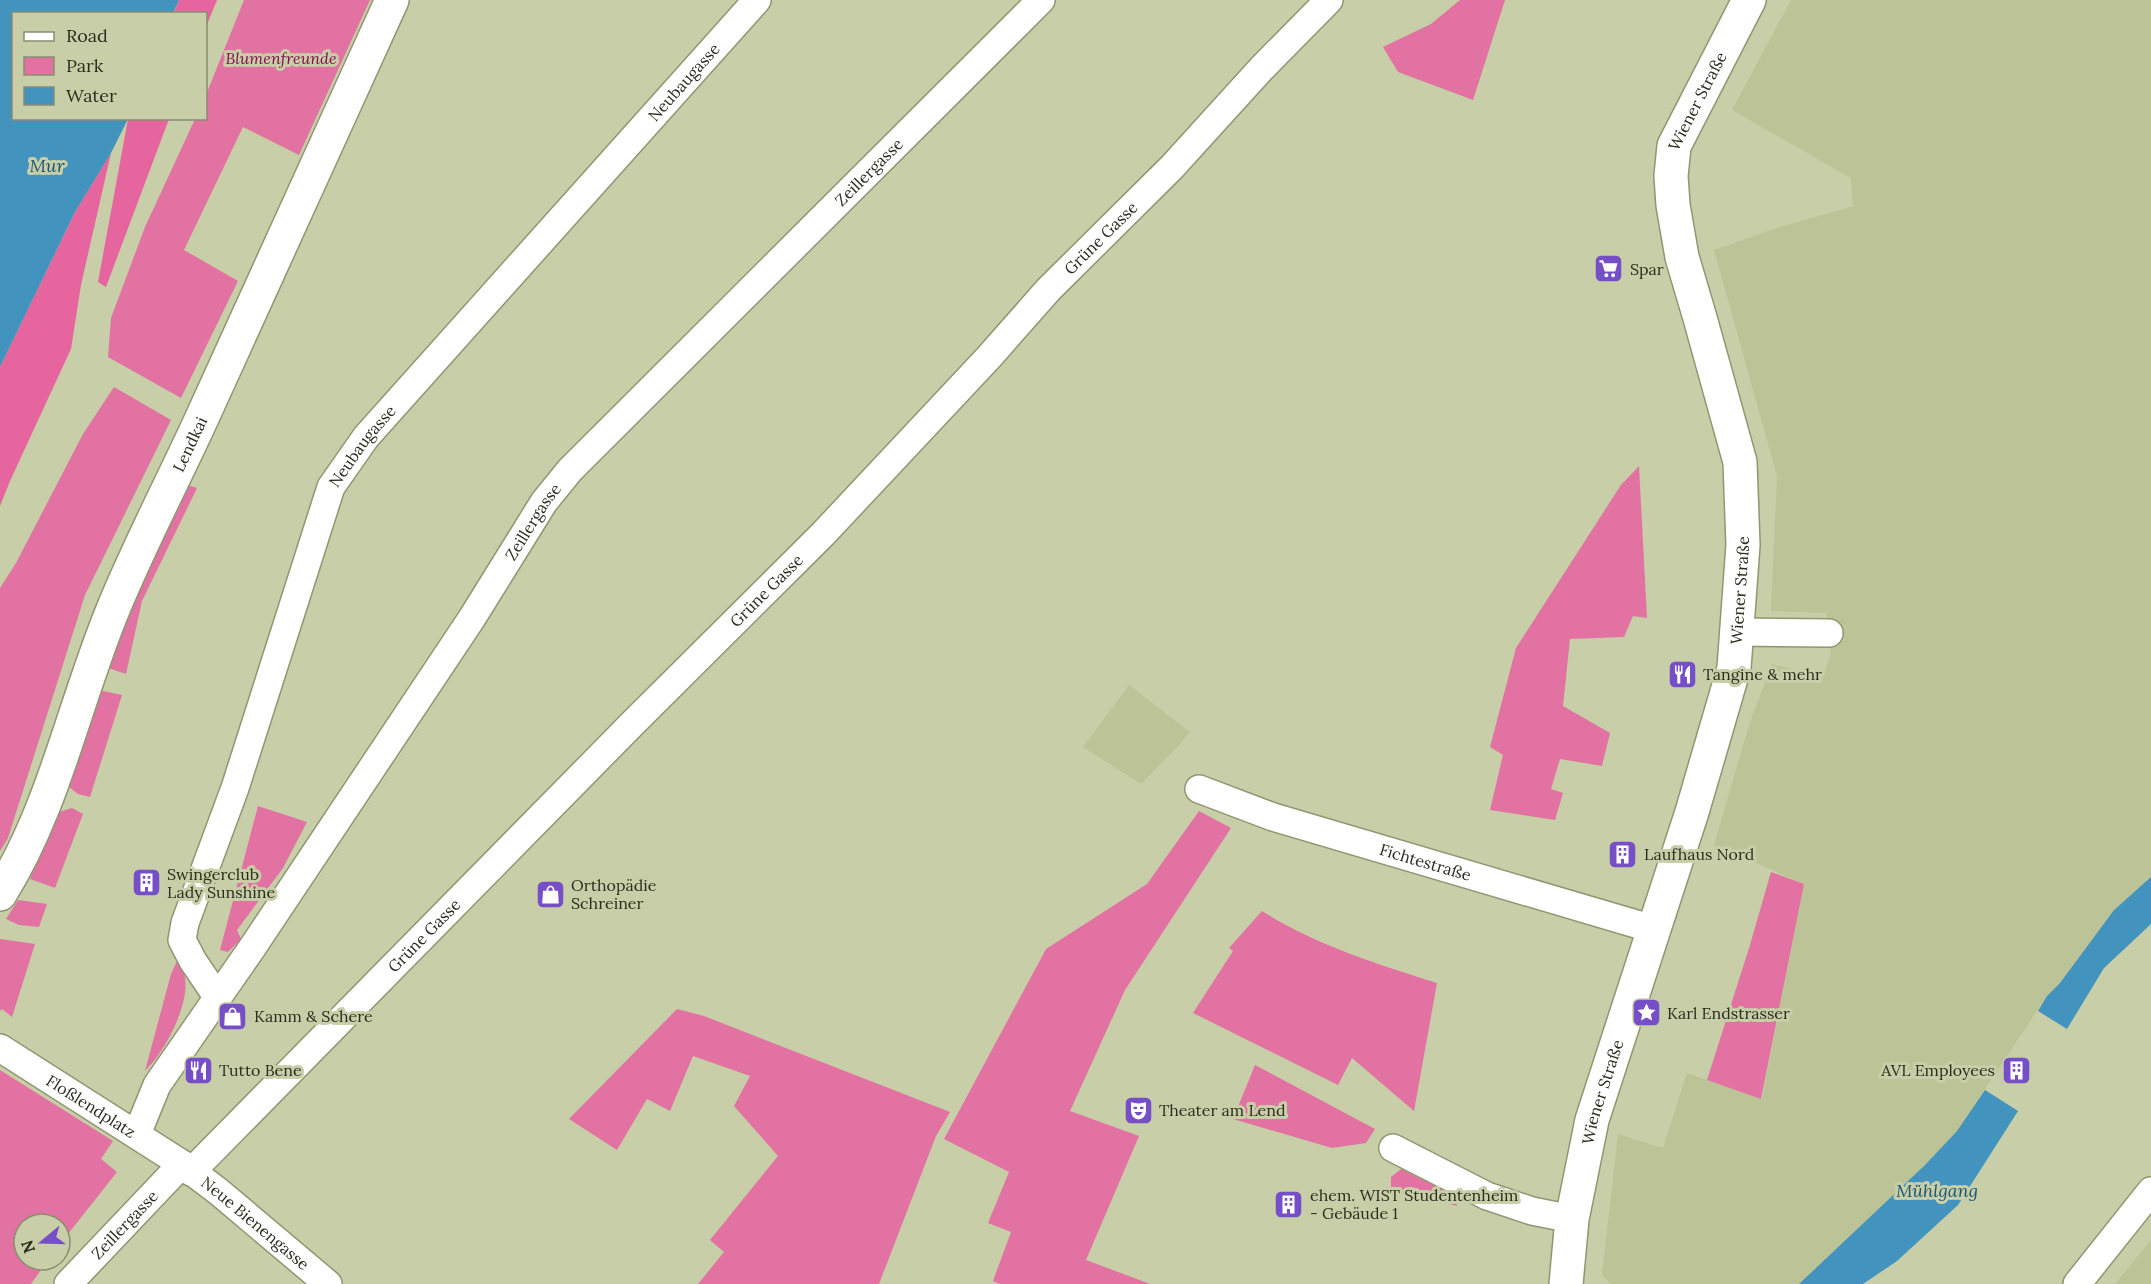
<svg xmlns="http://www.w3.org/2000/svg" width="2151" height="1284" font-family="Lora,serif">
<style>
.built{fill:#bcc396}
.green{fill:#e172a1}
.forest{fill:#e6659e}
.water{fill:#4293be}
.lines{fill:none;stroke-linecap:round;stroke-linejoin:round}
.minor-casing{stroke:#919672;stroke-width:30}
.secondary-casing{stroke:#919672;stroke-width:36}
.minor{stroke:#fff;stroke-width:27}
.secondary{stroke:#fff;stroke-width:33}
.labels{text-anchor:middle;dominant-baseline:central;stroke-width:6;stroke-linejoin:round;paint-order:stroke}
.park-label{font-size:16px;font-style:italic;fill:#860d4f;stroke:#c8cea7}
.street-label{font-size:16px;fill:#2a2c1d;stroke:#c8cea7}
.poi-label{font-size:16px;fill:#2a2c1d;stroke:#c8cea7;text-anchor:start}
.water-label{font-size:18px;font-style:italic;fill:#185675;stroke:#c8cea7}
</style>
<rect width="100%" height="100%" fill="#c8cea7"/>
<path class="built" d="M 1791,0 L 2151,0 L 2151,877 L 2114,910 L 2060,983 L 2047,996 L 1957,1131 L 1925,1165 L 1799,1284 L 1611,1284 L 1602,1275 L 1618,1134 L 1663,1148 L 1687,1073 L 1762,1099 L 1804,884 L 1714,845 L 1750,722 L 1772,664 L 1823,677 L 1831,653 L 1826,613 L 1771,611 L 1777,476 L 1714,250 L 1777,228 L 1853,206 L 1851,178 L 1732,110 Z
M 1129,685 L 1190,732 L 1180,744 L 1141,784 L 1083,747 Z
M 2151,1240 L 2151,1284 L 2115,1284 Z"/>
<path class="green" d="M 244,0 L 370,0 L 299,155 L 243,127 L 184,250 L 238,281 L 181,398 L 108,357 L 111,318 L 145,227 L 195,119 L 206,118 L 206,95 Z
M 1460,0 L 1505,0 L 1473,100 L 1398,72 L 1383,47 L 1431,24 Z
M 114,387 L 171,420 L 85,595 L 8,838 L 0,851 L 0,588 L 16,563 L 83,434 Z
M 1639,466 L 1647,618 L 1633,616 L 1624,637 L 1570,639 L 1563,706 L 1610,733 L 1602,766 L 1560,759 L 1551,789 L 1563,793 L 1555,820 L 1490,810 L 1503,755 L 1490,747 L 1516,648 L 1621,485 Z
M 184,484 L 197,488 L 142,601 L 126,674 L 105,667 Z
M 98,690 L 122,695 L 90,797 L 78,794 L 69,787 Z
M 258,806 L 307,822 L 283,868 L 237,930 L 241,939 L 228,952 L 220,950 Z
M 72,808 L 83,814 L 55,888 L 30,879 L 59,812 Z
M 1199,811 L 1231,828 L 1125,990 L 1070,1111 L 1139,1136 L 1086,1260 L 1150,1284 L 1000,1284 L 993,1281 L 1011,1232 L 988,1223 L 1009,1172 L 944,1139 L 1046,949 L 1147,884 Z
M 1771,872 L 1804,884 L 1761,1099 L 1707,1080 L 1750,945 Z
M 18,900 L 47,904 L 39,927 L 19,925 L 6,919 Z
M 1262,911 C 1316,945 1377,964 1437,983 L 1414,1111 L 1352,1058 L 1338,1085 L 1193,1013 L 1233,951 L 1229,948 Z
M 0,939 L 35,944 L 12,1017 L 2,1009 L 0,1011 Z
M 177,961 C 202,986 166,1051 145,1071 L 171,974 Z
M 677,1009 L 704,1016 L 950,1112 L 936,1136 L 879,1284 L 698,1284 L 724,1252 L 710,1240 L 778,1156 L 734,1106 L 750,1076 L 693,1056 L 670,1111 L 647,1099 L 617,1150 L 569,1119 Z
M 1255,1065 L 1375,1129 L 1366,1143 L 1332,1148 L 1233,1119 Z
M 0,1070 L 113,1141 L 101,1159 L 117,1172 L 60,1244 L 60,1224 L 24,1224 L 24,1260 L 48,1260 L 31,1284 L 0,1284 Z
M 1401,1169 L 1455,1196 L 1457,1206 L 1391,1187 L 1391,1177 Z"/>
<path class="forest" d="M 179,0 L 217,0 L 206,27 L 206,14 L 173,14 Z
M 128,119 L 169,119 L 106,287 L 98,282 Z
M 111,153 L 81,285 L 71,349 L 10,481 L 0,506 L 0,367 L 75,212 Z"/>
<path class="water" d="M 0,0 L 179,0 L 173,13 L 14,14 L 14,118 L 128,119 L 111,153 L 75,212 L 0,367 Z
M 2151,877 L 2151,924 L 2104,968 L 2067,1029 L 2038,1011 L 2047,996 L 2060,983 L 2114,910 Z
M 1985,1090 L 2018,1111 L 1958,1205 L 1897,1261 L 1863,1284 L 1799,1284 L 1925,1165 L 1957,1131 Z"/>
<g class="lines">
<defs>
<g id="minor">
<path d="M 1737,632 L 1829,633"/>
<path id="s1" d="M 1199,789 L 1273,817 L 1653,929"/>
<path id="s2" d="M 218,998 L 193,961 L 182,940 L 185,923 L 235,788 L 331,487 L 366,437 L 757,0"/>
<path id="s3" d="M 0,1048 L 182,1164 L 219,1192 L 328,1284"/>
<path id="s4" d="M 137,1134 L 157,1085 L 252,948 L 472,618 L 544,502 L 570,470 L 1041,0"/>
<path d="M 1393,1148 L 1487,1196 L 1532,1211 L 1572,1219"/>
<path id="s5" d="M 191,1172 L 633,723 L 823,534 L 989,357 L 1048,290 L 1172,167 L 1261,69 L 1329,0"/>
<path id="s6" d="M 68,1284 L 182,1164"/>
<path d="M 2077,1284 L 2151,1191"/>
</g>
<g id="secondary">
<path id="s7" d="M 0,894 C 55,806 74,703 114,607 C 140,544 172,483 201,420 C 265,281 328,140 392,0"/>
<path id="s8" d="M 1566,1284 L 1572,1219 L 1592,1120 L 1692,812 L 1734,668 L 1743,545 L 1740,462 L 1700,318 L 1682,257 L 1673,205 L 1671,176 L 1674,146 L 1749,0"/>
</g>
</defs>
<use href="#minor" class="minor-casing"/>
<use href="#secondary" class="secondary-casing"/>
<use href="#minor" class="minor"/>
<use href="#secondary" class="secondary"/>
</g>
<defs>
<symbol id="supermarket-square" viewBox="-11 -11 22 22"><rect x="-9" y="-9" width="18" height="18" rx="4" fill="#764ec7" stroke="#c8cea7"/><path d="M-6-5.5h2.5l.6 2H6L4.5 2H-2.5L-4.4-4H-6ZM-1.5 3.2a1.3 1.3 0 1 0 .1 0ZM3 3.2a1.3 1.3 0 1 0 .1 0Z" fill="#fff"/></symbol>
<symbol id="restaurant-square" viewBox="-11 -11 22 22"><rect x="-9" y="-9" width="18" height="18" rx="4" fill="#764ec7" stroke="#c8cea7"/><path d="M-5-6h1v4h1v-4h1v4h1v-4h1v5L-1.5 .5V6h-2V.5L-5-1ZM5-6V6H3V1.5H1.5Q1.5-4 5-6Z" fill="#fff"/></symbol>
<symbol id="building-square" viewBox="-11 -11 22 22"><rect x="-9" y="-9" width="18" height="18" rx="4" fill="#764ec7" stroke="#c8cea7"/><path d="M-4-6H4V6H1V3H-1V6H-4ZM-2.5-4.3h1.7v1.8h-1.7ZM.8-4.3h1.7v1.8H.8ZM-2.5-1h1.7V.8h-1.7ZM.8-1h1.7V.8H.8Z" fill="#fff"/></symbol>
<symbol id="shop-square" viewBox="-11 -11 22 22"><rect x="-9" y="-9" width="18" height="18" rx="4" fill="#764ec7" stroke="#c8cea7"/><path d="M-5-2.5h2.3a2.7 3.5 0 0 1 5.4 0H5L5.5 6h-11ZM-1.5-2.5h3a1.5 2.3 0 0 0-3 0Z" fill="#fff"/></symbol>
<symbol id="sight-square" viewBox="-11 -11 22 22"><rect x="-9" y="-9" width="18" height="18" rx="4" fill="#764ec7" stroke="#c8cea7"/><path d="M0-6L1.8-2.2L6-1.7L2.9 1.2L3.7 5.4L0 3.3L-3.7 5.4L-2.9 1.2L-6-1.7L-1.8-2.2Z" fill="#fff"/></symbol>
<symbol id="theatre-square" viewBox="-11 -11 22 22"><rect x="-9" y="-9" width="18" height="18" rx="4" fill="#764ec7" stroke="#c8cea7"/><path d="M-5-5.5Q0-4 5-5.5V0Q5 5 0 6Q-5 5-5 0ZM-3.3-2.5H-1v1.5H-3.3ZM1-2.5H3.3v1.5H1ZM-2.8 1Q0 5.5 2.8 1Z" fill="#fff"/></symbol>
</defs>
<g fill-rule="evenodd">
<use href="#supermarket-square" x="1592" y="252" width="33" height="33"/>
<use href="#restaurant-square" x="1666" y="658" width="33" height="33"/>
<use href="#building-square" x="1606" y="838" width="33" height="33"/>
<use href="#building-square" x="130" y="866" width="33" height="33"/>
<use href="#shop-square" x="534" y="878" width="33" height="33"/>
<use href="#sight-square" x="1630" y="996" width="33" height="33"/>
<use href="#shop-square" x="216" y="1000" width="33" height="33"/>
<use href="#restaurant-square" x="182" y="1054" width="33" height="33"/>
<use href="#building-square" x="2000" y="1054" width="33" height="33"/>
<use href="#theatre-square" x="1122" y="1094" width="33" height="33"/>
<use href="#building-square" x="1272" y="1188" width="33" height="33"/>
</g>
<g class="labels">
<g class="park-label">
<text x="281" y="58">Blumenfreunde</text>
</g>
<g class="street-label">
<text stroke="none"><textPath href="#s2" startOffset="1083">Neubaugasse</textPath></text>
<text stroke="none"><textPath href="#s8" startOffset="1222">Wiener Straße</textPath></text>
<text stroke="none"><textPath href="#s4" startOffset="1216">Zeillergasse</textPath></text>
<text stroke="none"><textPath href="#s5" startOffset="1304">Grüne Gasse</textPath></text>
<text stroke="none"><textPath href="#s7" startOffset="489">Lendkai</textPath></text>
<text stroke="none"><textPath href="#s2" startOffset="597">Neubaugasse</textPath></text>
<text stroke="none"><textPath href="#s4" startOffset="730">Zeillergasse</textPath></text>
<text stroke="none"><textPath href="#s8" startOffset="718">Wiener Straße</textPath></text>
<text stroke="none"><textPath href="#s5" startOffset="818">Grüne Gasse</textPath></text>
<text stroke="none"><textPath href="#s1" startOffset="238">Fichtestraße</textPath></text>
<text stroke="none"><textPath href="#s5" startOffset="332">Grüne Gasse</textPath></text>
<text stroke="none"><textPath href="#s8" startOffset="196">Wiener Straße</textPath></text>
<text stroke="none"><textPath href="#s3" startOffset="108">Floßlendplatz</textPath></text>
<text stroke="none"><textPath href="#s3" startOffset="310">Neue Bienengasse</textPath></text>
<text stroke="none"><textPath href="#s6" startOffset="82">Zeillergasse</textPath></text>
</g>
<g class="poi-label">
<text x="1630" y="269">Spar</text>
<text x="1703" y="674">Tangine &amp; mehr</text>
<text x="1644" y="854">Laufhaus Nord</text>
<text x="167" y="874">Swingerclub<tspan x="167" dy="18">Lady Sunshine</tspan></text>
<text x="571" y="885">Orthopädie<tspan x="571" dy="18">Schreiner</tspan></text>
<text x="1667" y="1013">Karl Endstrasser</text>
<text x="254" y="1016">Kamm &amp; Schere</text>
<text x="219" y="1070">Tutto Bene</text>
<text x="1995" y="1070" text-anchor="end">AVL Employees</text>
<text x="1159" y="1110">Theater am Lend</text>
<text x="1310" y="1195">ehem. WIST Studentenheim<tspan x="1310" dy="18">- Gebäude 1</tspan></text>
</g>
<g class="water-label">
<text x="47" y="165">Mur</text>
<text x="1937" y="1190">Mühlgang</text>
</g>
</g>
<rect x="12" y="12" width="195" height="108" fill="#c8cea7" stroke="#898d70" stroke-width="1.5"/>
<rect x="24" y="32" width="30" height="9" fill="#ffffff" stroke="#898d70" stroke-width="1.5"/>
<text x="66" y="42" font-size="18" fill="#2a2c1d">Road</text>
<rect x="24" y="57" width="30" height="18" fill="#e172a1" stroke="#898d70" stroke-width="1.5"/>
<text x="66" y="72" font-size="18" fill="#2a2c1d">Park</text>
<rect x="24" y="87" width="30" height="18" fill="#4293be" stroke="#898d70" stroke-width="1.5"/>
<text x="66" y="102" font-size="18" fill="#2a2c1d">Water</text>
<g transform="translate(42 1242) rotate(251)"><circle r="28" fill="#c8cea7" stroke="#898d70" stroke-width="1.5"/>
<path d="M0-4.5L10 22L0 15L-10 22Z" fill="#764ec7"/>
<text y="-9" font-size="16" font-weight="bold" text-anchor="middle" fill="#2a2c1d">N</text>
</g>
</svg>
